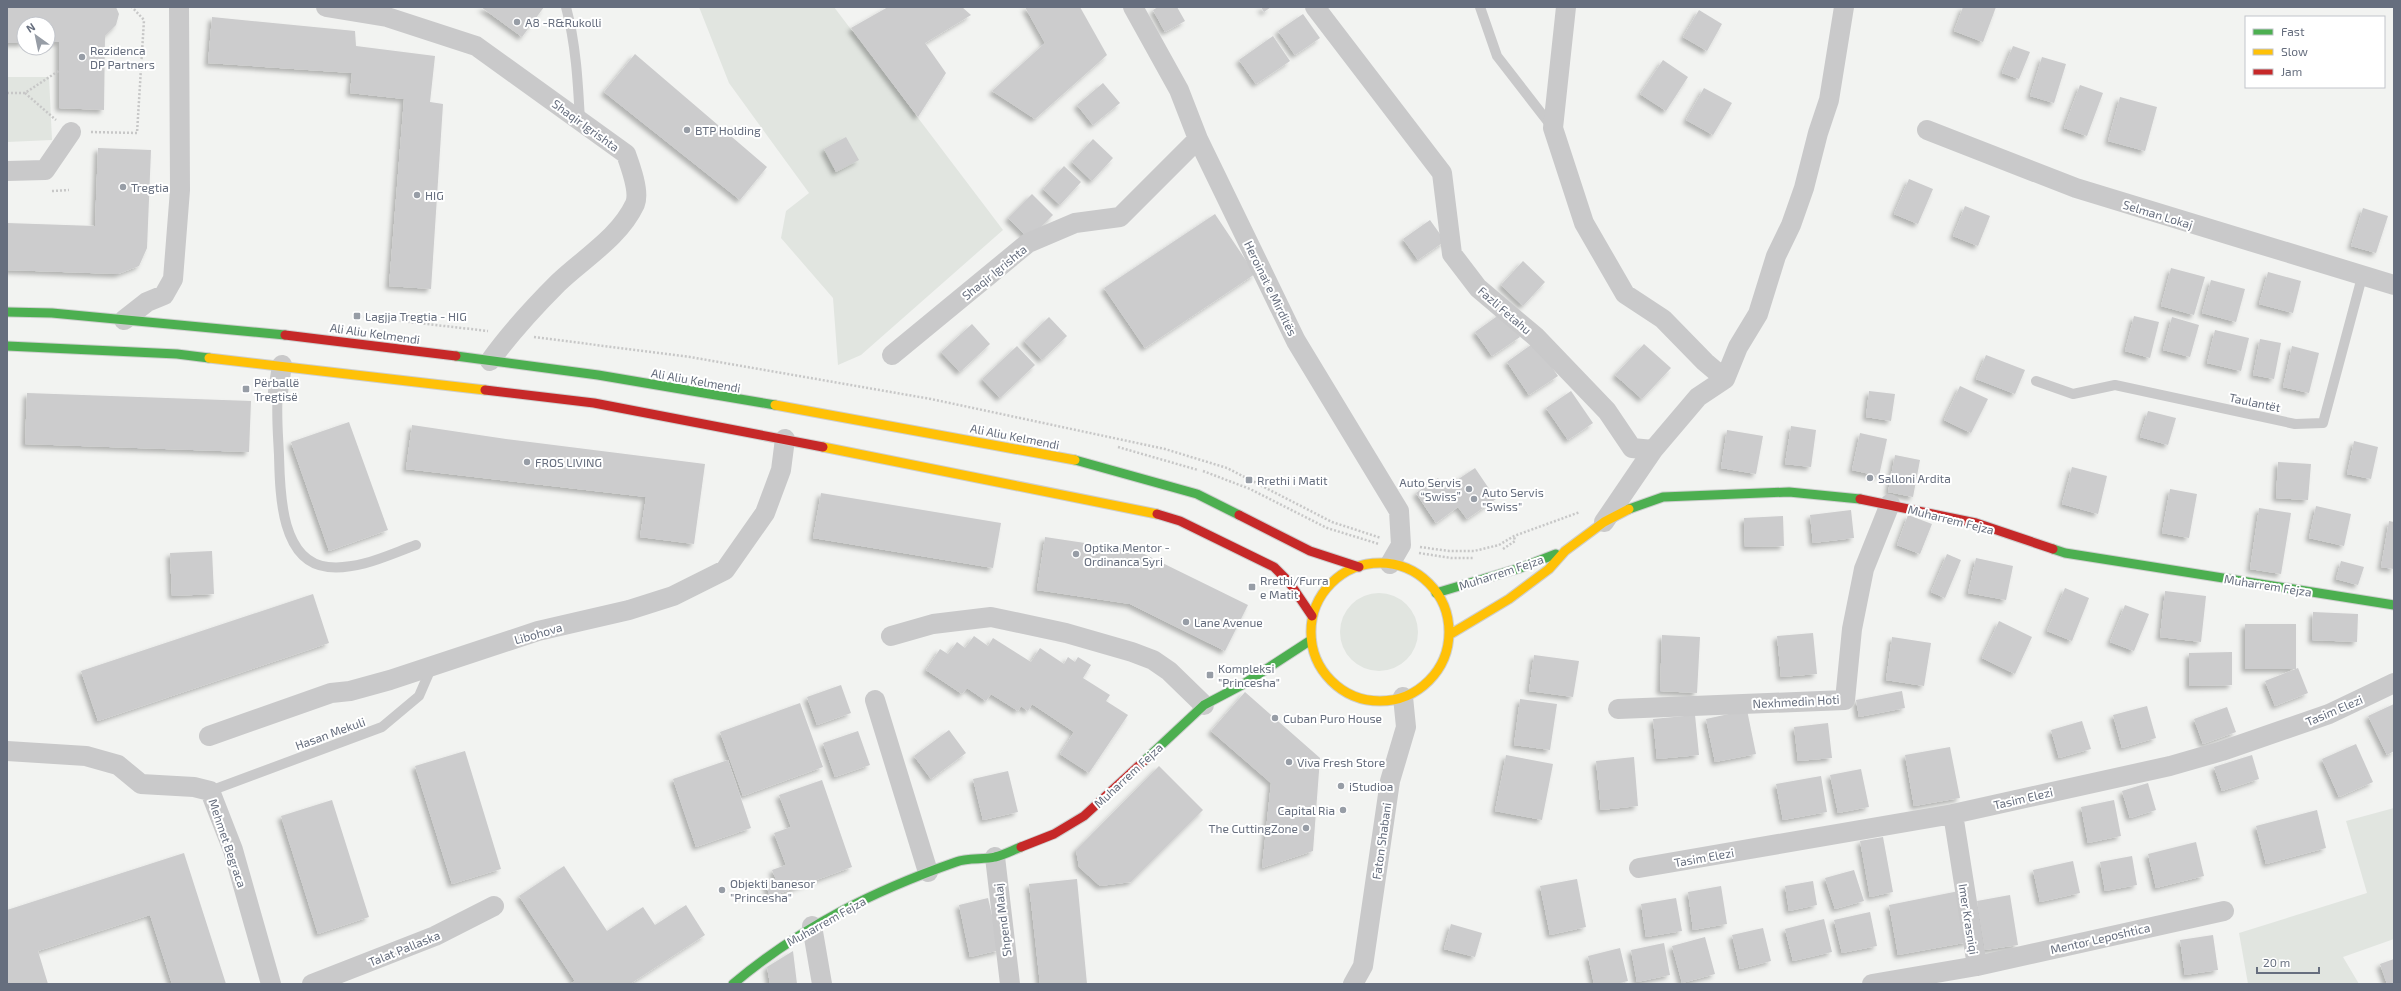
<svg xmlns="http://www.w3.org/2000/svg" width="2401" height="991" font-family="'Exo 2',sans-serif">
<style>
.green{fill:#e1e5e0}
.building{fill:#cccccd;filter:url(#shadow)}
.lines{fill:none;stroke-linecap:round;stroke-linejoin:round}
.fast-casing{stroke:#cecfcf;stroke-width:11}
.slow-casing{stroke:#cecfcf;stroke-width:11}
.jam-casing{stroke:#cecfcf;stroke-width:11}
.path{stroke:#c7c7c7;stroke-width:2.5;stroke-dasharray:2 2;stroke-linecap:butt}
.lane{stroke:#c9c9ca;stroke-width:10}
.street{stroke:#c9c9ca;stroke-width:20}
.fast{stroke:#4caf50;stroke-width:9}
.slow{stroke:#ffc107;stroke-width:9}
.jam{stroke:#c62828;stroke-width:9}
.poi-dot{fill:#979da6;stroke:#fff;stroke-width:1.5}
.labels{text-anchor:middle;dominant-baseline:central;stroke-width:4;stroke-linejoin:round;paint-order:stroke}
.poi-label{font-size:12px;fill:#666e7e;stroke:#fff;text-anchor:start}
.street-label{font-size:12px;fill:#666e7e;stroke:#fff}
</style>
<defs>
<filter id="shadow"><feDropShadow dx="-3.5" dy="3.5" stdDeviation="2" flood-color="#0004"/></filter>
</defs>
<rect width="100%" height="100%" fill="#f2f3f1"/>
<path class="green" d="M 699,7 L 834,7 L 1003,230 L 861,355 L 838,365 L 833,298 L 781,238 L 786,211 L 809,193 L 729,83 Z
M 7,77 L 49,77 L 52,140 L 7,142 Z
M1340 632a39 39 0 1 1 78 0a39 39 0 1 1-78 0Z
M 2394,808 L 2394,939 L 2343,957 L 2359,984 L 2248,984 L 2239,933 L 2367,893 L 2346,821 Z"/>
<path class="building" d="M 7,7 L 116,7 L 119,14 L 116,25 L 105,36 L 104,110 L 59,108 L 59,42 L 48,42 L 48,24 L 24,24 L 24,43 L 7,43 Z
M 481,7 L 544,7 L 522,37 Z
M 888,7 L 962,7 L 971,15 L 925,43 L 946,73 L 918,117 L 851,28 Z
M 1025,7 L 1080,7 L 1107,55 L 1035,119 L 992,91 L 1045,43 Z
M 1158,7 L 1177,7 L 1185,21 L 1165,32 L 1153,10 Z
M 1261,7 L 1271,7 L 1264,12 Z
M 1963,7 L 1996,7 L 1983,42 L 1954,31 Z
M 1699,10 L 1722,24 L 1707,51 L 1683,37 Z
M 1303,14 L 1320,38 L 1295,55 L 1278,31 Z
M 212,17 L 355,31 L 356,46 L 435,56 L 430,102 L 443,104 L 431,289 L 389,286 L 404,99 L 350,93 L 352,73 L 208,63 Z
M 1273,36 L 1290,61 L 1256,84 L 1239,60 Z
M 2013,46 L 2030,52 L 2019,79 L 2002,73 Z
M 635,54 L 767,167 L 740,200 L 604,92 Z
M 2042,57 L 2066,64 L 2054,103 L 2030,96 Z
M 1663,60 L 1688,77 L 1666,111 L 1640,94 Z
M 1103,83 L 1120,103 L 1093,125 L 1077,105 Z
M 2080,85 L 2103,93 L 2087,136 L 2064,128 Z
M 1704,88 L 1732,103 L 1713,135 L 1686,120 Z
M 2120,97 L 2157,107 L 2145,151 L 2108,141 Z
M 846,137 L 859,160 L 836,172 L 824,149 Z
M 1093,139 L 1113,158 L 1092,181 L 1072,162 Z
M 98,148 L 151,150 L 147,248 L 139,266 L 118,274 L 7,270 L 7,223 L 95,226 Z
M 1064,166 L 1081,182 L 1060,205 L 1043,189 Z
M 1909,179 L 1933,189 L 1918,224 L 1894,214 Z
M 1032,194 L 1053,215 L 1029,239 L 1008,218 Z
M 1965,206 L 1990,216 L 1978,246 L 1953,236 Z
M 2363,208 L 2388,216 L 2376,253 L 2351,246 Z
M 1215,214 L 1255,274 L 1145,348 L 1104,288 Z
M 1430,220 L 1445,241 L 1418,260 L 1403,239 Z
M 1523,261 L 1545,282 L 1523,306 L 1501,285 Z
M 2171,268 L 2205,277 L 2194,315 L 2161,306 Z
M 2268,272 L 2301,281 L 2293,313 L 2259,304 Z
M 2211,280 L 2245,289 L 2236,322 L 2202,313 Z
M 1503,312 L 1520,337 L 1492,356 L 1475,332 Z
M 2134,316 L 2159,322 L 2150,358 L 2125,351 Z
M 1049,317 L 1067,336 L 1042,360 L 1024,341 Z
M 2172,317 L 2199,325 L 2190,357 L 2163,350 Z
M 972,324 L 990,344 L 960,372 L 941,352 Z
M 2215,330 L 2249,338 L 2241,371 L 2207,363 Z
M 2260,339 L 2281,343 L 2274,379 L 2253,375 Z
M 1535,342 L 1558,376 L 1529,395 L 1507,362 Z
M 1644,344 L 1671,368 L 1642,399 L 1615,375 Z
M 1017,346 L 1035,365 L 1000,398 L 982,379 Z
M 2292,346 L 2319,353 L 2309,393 L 2283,387 Z
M 1986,355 L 2025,370 L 2015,394 L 1976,379 Z
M 1960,386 L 1988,399 L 1971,433 L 1944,420 Z
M 1571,391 L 1593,423 L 1568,440 L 1546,408 Z
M 1869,391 L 1895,394 L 1891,421 L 1866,417 Z
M 27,393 L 251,401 L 249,452 L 25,444 Z
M 2148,411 L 2176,418 L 2168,445 L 2140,437 Z
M 349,422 L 388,530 L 329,551 L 291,442 Z
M 412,425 L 506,439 L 705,464 L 694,544 L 640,537 L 646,497 L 406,469 Z
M 1791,426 L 1816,430 L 1811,467 L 1785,464 Z
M 1727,430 L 1763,436 L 1756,474 L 1721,468 Z
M 1860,433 L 1887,439 L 1879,476 L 1852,470 Z
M 2354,441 L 2378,447 L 2371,479 L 2347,474 Z
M 1895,455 L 1920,460 L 1913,497 L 1888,492 Z
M 2278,462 L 2311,464 L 2308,500 L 2276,498 Z
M 2072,467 L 2107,476 L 2098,514 L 2062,504 Z
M 1475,468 L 1496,499 L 1467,519 L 1458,507 L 1436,523 L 1416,493 L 1438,478 L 1445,488 Z
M 2170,489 L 2197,494 L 2189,538 L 2162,533 Z
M 821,493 L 1001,523 L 993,568 L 813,538 Z
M 2316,506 L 2351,514 L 2344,546 L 2309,538 Z
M 2259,508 L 2291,513 L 2281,574 L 2250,569 Z
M 1851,510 L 1854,538 L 1813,543 L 1810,515 Z
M 1908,515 L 1932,524 L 1920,554 L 1897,545 Z
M 1783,516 L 1784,546 L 1745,547 L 1744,518 Z
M 2389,521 L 2394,522 L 2394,569 L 2381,567 Z
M 1045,537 L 1138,551 L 1248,605 L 1225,651 L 1130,604 L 1037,590 Z
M 212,551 L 214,594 L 172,596 L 170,553 Z
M 1947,554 L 1961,560 L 1945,598 L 1931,592 Z
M 1976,558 L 2013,566 L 2006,600 L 1968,593 Z
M 2341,561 L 2364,567 L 2358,585 L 2336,579 Z
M 2065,588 L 2089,598 L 2072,641 L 2047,631 Z
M 2165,591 L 2206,596 L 2201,642 L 2160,637 Z
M 313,594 L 329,643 L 98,721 L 81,671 Z
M 2125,605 L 2149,614 L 2134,651 L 2110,642 Z
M 2313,612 L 2358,614 L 2357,642 L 2312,640 Z
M 1999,621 L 2032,637 L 2015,674 L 1982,658 Z
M 2245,624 L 2296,624 L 2296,669 L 2245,669 Z
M 1813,633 L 1817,674 L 1781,677 L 1777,636 Z
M 1662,635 L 1700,637 L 1697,693 L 1660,691 Z
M 974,636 L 988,646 L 993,638 L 1031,662 L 1040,648 L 1064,664 L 1068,657 L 1075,662 L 1078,657 L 1091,665 L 1083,678 L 1110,695 L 1106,701 L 1128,715 L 1089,773 L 1060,754 L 1074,732 L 1032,704 L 1028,711 L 1021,706 L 1018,711 L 991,694 L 986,701 L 967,688 L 962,694 L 926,670 L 940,649 L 948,654 L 957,642 L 965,648 Z
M 1892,637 L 1931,643 L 1924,686 L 1886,680 Z
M 2232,652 L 2232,685 L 2189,686 L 2189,653 Z
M 1534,655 L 1579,661 L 1573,697 L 1529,691 Z
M 2298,668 L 2308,693 L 2275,706 L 2265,681 Z
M 841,685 L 851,713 L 817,725 L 807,697 Z
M 1902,691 L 1905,708 L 1859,717 L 1856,700 Z
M 1245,692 L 1320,758 L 1313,851 L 1262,868 L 1271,783 L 1211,731 Z
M 1520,699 L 1557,704 L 1550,750 L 1514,745 Z
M 800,703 L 823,767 L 743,796 L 720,732 Z
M 2394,704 L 2394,751 L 2387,755 L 2368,716 Z
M 2147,706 L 2156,738 L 2122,748 L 2113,715 Z
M 2227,707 L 2236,732 L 2203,744 L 2194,719 Z
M 1747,710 L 1756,754 L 1715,762 L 1706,719 Z
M 1695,715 L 1699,755 L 1657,759 L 1653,719 Z
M 2082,721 L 2091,749 L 2059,758 L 2051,730 Z
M 1828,723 L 1832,758 L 1798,761 L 1794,727 Z
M 949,730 L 966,753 L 931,779 L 914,756 Z
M 858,731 L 870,765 L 835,777 L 823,743 Z
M 2356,744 L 2373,782 L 2339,797 L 2322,759 Z
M 1950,747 L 1960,798 L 1914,806 L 1905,755 Z
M 465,751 L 501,869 L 452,884 L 415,766 Z
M 1506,755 L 1553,764 L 1542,820 L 1495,811 Z
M 2252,755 L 2259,779 L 2222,791 L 2214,767 Z
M 1634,757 L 1638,806 L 1601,810 L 1596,761 Z
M 728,760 L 751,828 L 696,847 L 673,779 Z
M 1159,766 L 1203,810 L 1131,882 L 1100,886 L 1079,867 L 1076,850 Z
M 1861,769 L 1869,807 L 1838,813 L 1830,775 Z
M 1008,771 L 1018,812 L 983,820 L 973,779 Z
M 1821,776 L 1827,812 L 1783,820 L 1776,784 Z
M 822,780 L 852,867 L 770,897 L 765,882 L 776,879 L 772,870 L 786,865 L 774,833 L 791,827 L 779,795 Z
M 2148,783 L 2156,810 L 2130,818 L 2122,791 Z
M 332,800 L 369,917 L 318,934 L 281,816 Z
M 2114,800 L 2121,836 L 2088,843 L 2081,807 Z
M 2317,810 L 2326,848 L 2266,864 L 2256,826 Z
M 1883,837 L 1893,892 L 1870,897 L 1860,841 Z
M 2196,842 L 2204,876 L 2156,888 L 2148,854 Z
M 184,853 L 226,984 L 172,984 L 150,915 L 38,951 L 48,984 L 7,984 L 7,910 Z
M 2132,856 L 2137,885 L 2105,891 L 2100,862 Z
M 2073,861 L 2080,893 L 2040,902 L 2033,870 Z
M 564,866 L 607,931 L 643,907 L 655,925 L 686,905 L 705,935 L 630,984 L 570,984 L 575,981 L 519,896 Z
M 1854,870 L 1864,901 L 1835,909 L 1825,878 Z
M 1077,879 L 1087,984 L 1040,984 L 1029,884 Z
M 1577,879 L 1586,927 L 1550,935 L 1540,886 Z
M 1813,881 L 1817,905 L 1789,911 L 1785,886 Z
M 1721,886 L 1727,924 L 1693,930 L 1688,892 Z
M 1959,891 L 1969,942 L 1898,955 L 1889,905 Z
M 2010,895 L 2018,945 L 1985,950 L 1977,901 Z
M 988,898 L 1000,950 L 970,957 L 959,905 Z
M 1676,898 L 1682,931 L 1646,937 L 1641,904 Z
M 1870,912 L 1877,946 L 1842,953 L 1834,920 Z
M 1824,919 L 1832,952 L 1793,961 L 1785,929 Z
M 1451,924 L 1482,933 L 1475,957 L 1444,949 Z
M 1763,928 L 1771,961 L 1740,969 L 1732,935 Z
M 2213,935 L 2218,970 L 2185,975 L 2180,940 Z
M 1705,937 L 1715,974 L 1682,983 L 1672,946 Z
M 1664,943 L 1670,975 L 1637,982 L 1631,950 Z
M 1620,948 L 1628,981 L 1615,984 L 1594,984 L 1588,956 Z
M 793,951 L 797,984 L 770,984 L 767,967 Z
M 2394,959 L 2394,984 L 2387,984 L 2380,964 Z"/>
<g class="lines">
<defs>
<path id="fast" d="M 7,312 L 52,313 L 285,335
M 7,346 L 177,354 L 209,358
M 456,356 L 598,375 L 775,405
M 1075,460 L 1197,494 L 1239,515
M 1629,509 L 1663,497 L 1789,492 L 1860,499
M 2053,549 L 2065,553 L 2394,605
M 1436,593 L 1520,568 L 1556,554
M 1144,761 L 1204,705 L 1242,685 L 1311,640
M 733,984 C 801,927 873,891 956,862 C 968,857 983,860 995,857 C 1004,855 1013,850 1021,847"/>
<path id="slow" d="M 209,358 L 485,390
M 775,405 L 1075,460
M 823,447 L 1157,514
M1311 632a69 69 0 1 1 138 0a69 69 0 1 1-138 0Z
M 1449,635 L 1509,599 L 1549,569 L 1565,551 L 1604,522 L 1629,509"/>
<path id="jam" d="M 285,335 L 456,356
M 485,390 L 594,403 L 823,447
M 1860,499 L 1976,523 L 2053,549
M 1157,514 L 1180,521 L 1274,567 L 1289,582 L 1312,616
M 1239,515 L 1310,551 L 1359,567
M 1021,847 L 1054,834 L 1084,816 L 1144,761"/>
</defs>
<use href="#fast" class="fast-casing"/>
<use href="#slow" class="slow-casing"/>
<use href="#jam" class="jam-casing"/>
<path class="path" d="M 7,93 L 25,93 L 60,70
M 25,93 L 56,120
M 91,132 L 137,133 L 144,20 L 132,7
M 52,191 L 69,190
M 356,321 L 357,316 L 488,331
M 534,337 L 690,357 L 931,399 L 1165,449 L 1227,468 L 1332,522 L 1381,538
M 1118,447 L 1198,470
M 1203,471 L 1250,489 L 1327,528 L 1379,544
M 1420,547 L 1449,551 L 1474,551 L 1499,545 L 1514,536 L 1580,512
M 1503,549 L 1515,541 L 1514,536
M 1419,553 L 1451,558 L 1473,558"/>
<path class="lane" d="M 566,7 C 576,44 578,83 580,121
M 1480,7 L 1497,56 L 1552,127
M 2036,381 L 2073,394 L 2115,385 L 2295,424 L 2323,423 L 2362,277
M 278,392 C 276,413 278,434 279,455 C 280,491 280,562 328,567 C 359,570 388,555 416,545
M 210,791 L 382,727 L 419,696 L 432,666"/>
<path class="street" d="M 326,7 L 387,17 L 476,46 L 626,154 C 630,165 640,192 635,204 C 619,238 584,258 558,283 C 534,307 510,333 490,361
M 1133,7 L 1179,90 L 1198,139 L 1296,341 L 1399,511 L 1401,545 L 1390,564
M 1315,7 L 1442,173 L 1452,254 L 1478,288 L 1536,337 L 1607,411 L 1632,448 L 1653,450 L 1604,522
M 1566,7 L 1553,128 L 1584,223 L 1625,294 L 1663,319 L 1705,362 L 1725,379
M 1927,130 L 2076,188 L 2394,285
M 7,171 L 45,170 L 71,132
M 124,320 L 147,302 L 164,295 L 173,279 L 180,190 L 179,7
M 892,355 L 1028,243 L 1075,223 L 1120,217 L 1198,139
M 278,392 L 282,365
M 1653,450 L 1698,397 L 1725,379 L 1738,347 L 1758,314 L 1776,256 L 1791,225 L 1804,188 L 1818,133 L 1829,100 L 1844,7
M 891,636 L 933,624 L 991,617 L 1066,633 L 1132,652 L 1153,660 L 1169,671 L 1204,705
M 875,700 L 928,872
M 1618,709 L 1845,700 L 1852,629 L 1864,569 L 1890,504
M 209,736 L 331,693 L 350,691 L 390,680 L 538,631 L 629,610 L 673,596 L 725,570 L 765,513 L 781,470 L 785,439
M 7,751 L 86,756 L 118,765 L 141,784 L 194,787 L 210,791 L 233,850 L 271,984
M 1953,814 L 1977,966
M 995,857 L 1010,984
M 1639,868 L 1953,814 L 2170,766 L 2222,751 L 2329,714 L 2394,683
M 812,926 L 822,984
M 312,984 L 435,936 L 494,906
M 1353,984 L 1363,966 L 1390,781 L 1406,727 L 1403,697
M 1872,984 L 1977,966 L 2224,911"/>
<use href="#fast" class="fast"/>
<use href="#slow" class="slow"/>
<use href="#jam" class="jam"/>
</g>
<g class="poi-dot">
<circle cx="517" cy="22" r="4"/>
<circle cx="82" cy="57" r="4"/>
<circle cx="687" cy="130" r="4"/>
<circle cx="123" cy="187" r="4"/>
<circle cx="417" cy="195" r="4"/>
<rect x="353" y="312" width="8" height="8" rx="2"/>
<rect x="242" y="385" width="8" height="8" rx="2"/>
<circle cx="527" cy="462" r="4"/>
<circle cx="1870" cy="478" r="4"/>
<rect x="1245" y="476" width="8" height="8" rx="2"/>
<circle cx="1469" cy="489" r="4"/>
<circle cx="1474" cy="499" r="4"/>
<circle cx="1076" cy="554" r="4"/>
<rect x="1248" y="583" width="8" height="8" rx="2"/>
<circle cx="1186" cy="622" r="4"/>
<rect x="1206" y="671" width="8" height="8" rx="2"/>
<circle cx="1275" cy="718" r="4"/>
<circle cx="1289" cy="762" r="4"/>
<circle cx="1341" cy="786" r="4"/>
<circle cx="1343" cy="810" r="4"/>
<circle cx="1306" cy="828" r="4"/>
<circle cx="722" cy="890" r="4"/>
</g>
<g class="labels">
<g class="poi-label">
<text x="525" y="22">A8 -R&amp;Rukolli</text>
<text x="90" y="50">Rezidenca<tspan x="90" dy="14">DP Partners</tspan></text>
<text x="695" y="130">BTP Holding</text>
<text x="131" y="187">Tregtia</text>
<text x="425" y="195">HIG</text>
<text x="365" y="316">Lagjja Tregtia - HIG</text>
<text x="254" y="382">Përballë<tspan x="254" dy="14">Tregtisë</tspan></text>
<text x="535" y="462">FROS LIVING</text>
<text x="1878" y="478">Salloni Ardita</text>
<text x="1257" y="480">Rrethi i Matit</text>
<text x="1461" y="482" text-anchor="end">Auto Servis<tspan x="1461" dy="14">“Swiss”</tspan></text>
<text x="1482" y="492">Auto Servis<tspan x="1482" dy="14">"Swiss"</tspan></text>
<text x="1084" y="547">Optika Mentor -<tspan x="1084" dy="14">Ordinanca Syri</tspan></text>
<text x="1260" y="580">Rrethi/Furra<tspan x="1260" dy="14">e Matit</tspan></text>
<text x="1194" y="622">Lane Avenue</text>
<text x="1218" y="668">Kompleksi<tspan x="1218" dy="14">"Princesha"</tspan></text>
<text x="1283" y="718">Cuban Puro House</text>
<text x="1297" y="762">Viva Fresh Store</text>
<text x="1349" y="786">iStudioa</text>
<text x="1335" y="810" text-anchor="end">Capital Ria</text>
<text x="1298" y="828" text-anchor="end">The CuttingZone</text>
<text x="730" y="883">Objekti banesor<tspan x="730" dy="14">"Princesha"</tspan></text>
</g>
<g class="street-label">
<text transform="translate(586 125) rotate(36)">Shaqir Igrishta</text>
<text transform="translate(2158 214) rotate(17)">Selman Lokaj</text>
<text transform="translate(994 272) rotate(-39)">Shaqir Igrishta</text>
<text transform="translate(1271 288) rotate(64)">Heroinat e Mirditës</text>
<text transform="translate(1505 310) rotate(41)">Fazli Fetahu</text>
<text transform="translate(375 333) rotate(8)">Ali Aliu Kelmendi</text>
<text transform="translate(696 380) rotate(10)">Ali Aliu Kelmendi</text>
<text transform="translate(2255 402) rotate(12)">Taulantët</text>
<text transform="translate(1015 436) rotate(11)">Ali Aliu Kelmendi</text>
<text transform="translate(1951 519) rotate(14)">Muharrem Fejza</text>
<text transform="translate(1501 572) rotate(-18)">Muharrem Fejza</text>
<text transform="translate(2268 585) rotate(9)">Muharrem Fejza</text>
<text transform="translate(538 633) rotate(-16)">Libohova</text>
<text transform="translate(1796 701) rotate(-3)">Nexhmedin Hoti</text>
<text transform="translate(2334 710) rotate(-23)">Tasim Elezi</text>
<text transform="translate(330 733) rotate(-20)">Hasan Mekuli</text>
<text transform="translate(1128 775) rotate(-43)">Muharrem Fejza</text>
<text transform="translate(2023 798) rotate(-13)">Tasim Elezi</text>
<text transform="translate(1381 841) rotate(-82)">Faton Shabani</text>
<text transform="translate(228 843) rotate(71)">Mehmet Begraca</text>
<text transform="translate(1704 857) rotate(-10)">Tasim Elezi</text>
<text transform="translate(1969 919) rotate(81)">Imer Krasniqi</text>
<text transform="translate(1002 920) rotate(-97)">Shpend Malaj</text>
<text transform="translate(826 921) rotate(-29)">Muharrem Fejza</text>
<text transform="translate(2100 938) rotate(-13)">Mentor Leposhtica</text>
<text transform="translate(404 948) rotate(-22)">Talat Pallaska</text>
</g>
</g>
<rect width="2401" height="991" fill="none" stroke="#666e7e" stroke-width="16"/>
<rect x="2245" y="16" width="140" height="72" fill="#ffffff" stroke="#c2c5cb"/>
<rect x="2253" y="29" width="20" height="6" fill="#4caf50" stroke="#c2c5cb"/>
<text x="2281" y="36" font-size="12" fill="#666e7e">Fast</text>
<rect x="2253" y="49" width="20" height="6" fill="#ffc107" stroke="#c2c5cb"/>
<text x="2281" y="56" font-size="12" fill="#666e7e">Slow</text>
<rect x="2253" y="69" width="20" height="6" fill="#c62828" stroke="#c2c5cb"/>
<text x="2281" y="76" font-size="12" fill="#666e7e">Jam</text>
<g transform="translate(36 36) rotate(327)"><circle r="19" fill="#ffffff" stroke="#c2c5cb"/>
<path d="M0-3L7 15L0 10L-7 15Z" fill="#979da6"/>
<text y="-6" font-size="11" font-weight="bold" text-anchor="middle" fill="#666e7e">N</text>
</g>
<path d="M2257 967v6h62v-6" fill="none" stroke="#666e7e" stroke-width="2"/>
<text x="2263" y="967" font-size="12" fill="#666e7e" stroke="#ffffff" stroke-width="3" paint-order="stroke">20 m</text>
</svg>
